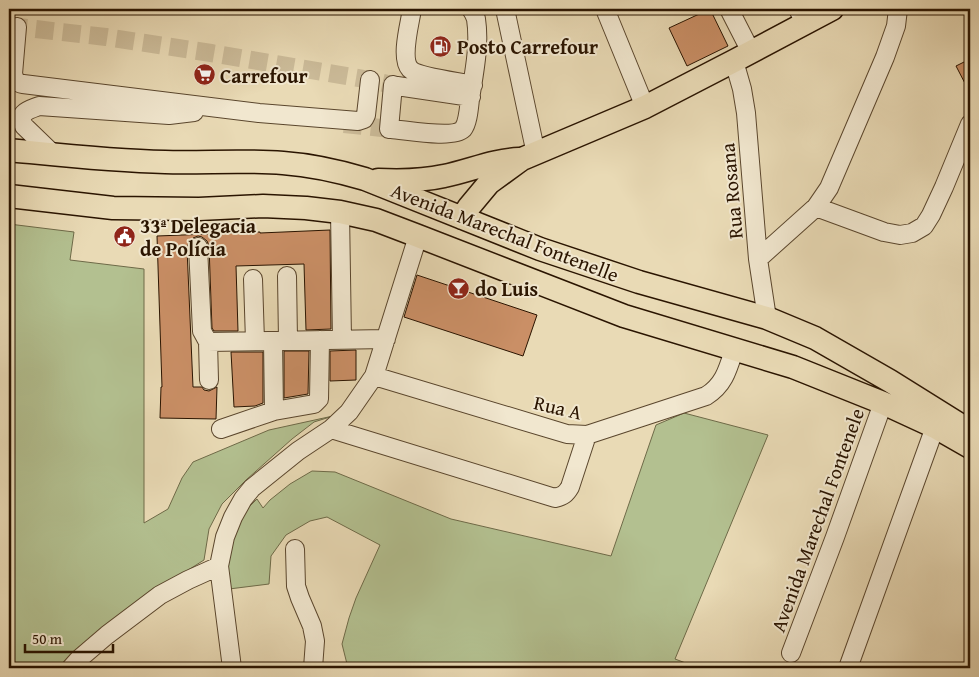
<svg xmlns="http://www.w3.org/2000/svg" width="979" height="677" font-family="'Gentium Book Plus',serif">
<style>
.green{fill:#b3c090;stroke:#6e6a48}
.building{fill:#ca8f66;stroke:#2a1400}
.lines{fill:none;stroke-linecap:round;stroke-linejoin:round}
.minor-tunnel{stroke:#ccbc9a;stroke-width:18;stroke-dasharray:18 9;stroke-linecap:butt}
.minor-casing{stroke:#5a462d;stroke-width:20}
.major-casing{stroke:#2a1400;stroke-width:25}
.minor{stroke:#f1e7cf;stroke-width:18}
.major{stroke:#e9dab5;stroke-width:22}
.labels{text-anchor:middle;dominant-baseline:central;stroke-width:4;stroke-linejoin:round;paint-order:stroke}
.poi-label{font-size:20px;font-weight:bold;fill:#2a1400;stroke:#f1e7cf;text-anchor:start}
.street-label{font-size:20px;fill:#2a1400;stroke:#f1e7cf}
</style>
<rect width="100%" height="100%" fill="#e9dab5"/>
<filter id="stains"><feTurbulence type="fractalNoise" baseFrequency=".004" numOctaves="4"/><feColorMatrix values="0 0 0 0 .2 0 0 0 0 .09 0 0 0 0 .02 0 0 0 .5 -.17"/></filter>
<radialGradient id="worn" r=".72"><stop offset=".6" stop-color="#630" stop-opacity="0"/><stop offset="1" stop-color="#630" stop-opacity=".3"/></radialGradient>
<path class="green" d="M 9,224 L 74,232 L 70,260 L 144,269 L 144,523 L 168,509 L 182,478 L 193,462 L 269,430 L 333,416 L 314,422 L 292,439 L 246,480 L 222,504 L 209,529 L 204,560 L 155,591 L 94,638 L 60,668 L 9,668 Z
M 684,413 L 768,435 L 675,659 L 699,668 L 348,668 L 342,644 L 349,618 L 356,598 L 380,545 L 327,517 L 310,521 L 286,535 L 271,556 L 269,584 L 229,589 L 226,575 L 228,542 L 243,513 L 257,499 L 263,508 L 270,500 L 290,484 L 312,471 L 335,472 L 451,519 L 611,556 L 656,425 Z"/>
<path class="building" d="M 710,9 L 728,46 L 687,66 L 669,28 Z
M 970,59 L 970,93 L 956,66 Z
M 330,230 L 331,329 L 306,330 L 304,264 L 236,266 L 238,331 L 214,331 L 212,328 L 209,246 L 207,241 L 202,237 L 198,236 L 193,238 L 189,242 L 187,248 L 193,387 L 202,387 L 204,390 L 209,391 L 217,387 L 216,419 L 160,418 L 161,387 L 162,387 L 157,236 L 260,232 L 260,233 Z
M 417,275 L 537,315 L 523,356 L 404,317 Z
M 356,350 L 356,380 L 330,381 L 330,351 Z
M 284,351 L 309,351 L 308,394 L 284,398 Z
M 231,352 L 263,352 L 263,403 L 255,406 L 234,407 Z"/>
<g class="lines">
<path class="minor-tunnel" d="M 9,26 L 106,37 L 211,53 L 370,80 L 397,86
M 344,124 L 391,129"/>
<defs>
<path id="minor" d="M 412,9 C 410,23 400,58 410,69 C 417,77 461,82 473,85
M 505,9 L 536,154
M 605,9 L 645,107
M 729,9 L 751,52
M 798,9 L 805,23
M 17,27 L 13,74 C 15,80 16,83 23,84 L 259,113 L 358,121 L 364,119 L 366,115 L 370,80
M 734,61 L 742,89 L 746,113 L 758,259 L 767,318
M 397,86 L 471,97
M 389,129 L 393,85
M 391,129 C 406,130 453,139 463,129 C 468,123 469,107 470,99 C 474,73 480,45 476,19 C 475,15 473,12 471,9
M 54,155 L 24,126 C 17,112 29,110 39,106 L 169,115 L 194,112
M 816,207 L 884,232 L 900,235 L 912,233 L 924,226 L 931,215 L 944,187 L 970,124
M 340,212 L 342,339
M 198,247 L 202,331 L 208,342 L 209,380
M 758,259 L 816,207 L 829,188 L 885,57 L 896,26 L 898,9
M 287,276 L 288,340
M 253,279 L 255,341
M 273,341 L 274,411
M 208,342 L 386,339
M 374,376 L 567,434 L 587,435 L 706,396 C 724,385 728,369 734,350
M 221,429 L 274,411 L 314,404 L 319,399 L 320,340
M 331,429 L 555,498 C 563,496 566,494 570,487 L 587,435
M 295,549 L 296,586 L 300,598 L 312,626 L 315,641 L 313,668
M 791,653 L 835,537 L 883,403
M 71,668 L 79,659 L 107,635 L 160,595 L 188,580 L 219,566
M 232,668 L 219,566 L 225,537 L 233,517 L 243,499 L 252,488 L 298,451 L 331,429 L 349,412 L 374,376 L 418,236
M 848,668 L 935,427"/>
<path id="major" d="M 9,150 C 60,155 113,161 165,162 C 204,163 244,160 283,163 C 311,165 338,171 365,179 L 540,249 L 639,282 L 767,318 L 815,338 L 890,381 L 970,431
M 378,180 C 400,181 422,181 444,176 C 469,171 493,160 519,159
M 9,196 L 113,208 L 199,209 L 263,206 L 306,208 L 340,212 L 376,220 L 418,236 L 624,316 L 793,367 L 883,403 L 935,427 L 970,447
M 462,218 L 469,207 L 489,183 L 522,159 L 645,107 L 734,61 L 832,9"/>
</defs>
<use href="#minor" class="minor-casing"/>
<use href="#major" class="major-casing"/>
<use href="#minor" class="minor"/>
<use href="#major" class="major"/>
</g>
<defs>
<symbol id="fuel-disc" viewBox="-11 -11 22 22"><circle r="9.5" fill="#8f2418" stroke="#f1e7cf"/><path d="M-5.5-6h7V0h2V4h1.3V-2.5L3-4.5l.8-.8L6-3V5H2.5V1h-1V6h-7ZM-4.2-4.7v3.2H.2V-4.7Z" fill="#fff"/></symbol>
<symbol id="supermarket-disc" viewBox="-11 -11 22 22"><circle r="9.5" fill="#8f2418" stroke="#f1e7cf"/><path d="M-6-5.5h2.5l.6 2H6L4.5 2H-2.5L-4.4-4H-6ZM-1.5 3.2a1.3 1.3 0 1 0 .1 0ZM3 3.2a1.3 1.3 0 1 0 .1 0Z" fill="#fff"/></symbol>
<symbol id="civic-disc" viewBox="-11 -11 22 22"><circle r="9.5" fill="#8f2418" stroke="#f1e7cf"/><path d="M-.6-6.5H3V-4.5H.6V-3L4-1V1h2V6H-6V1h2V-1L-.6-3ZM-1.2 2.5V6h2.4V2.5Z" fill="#fff"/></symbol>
<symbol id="bar-disc" viewBox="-11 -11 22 22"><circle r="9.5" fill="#8f2418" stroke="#f1e7cf"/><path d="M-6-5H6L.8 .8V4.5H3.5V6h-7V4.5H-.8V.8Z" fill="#fff"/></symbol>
</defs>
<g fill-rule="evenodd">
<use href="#fuel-disc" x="428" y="34" width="25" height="25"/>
<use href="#supermarket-disc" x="192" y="62" width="25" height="25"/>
<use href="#civic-disc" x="112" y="224" width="25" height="25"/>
<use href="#bar-disc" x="446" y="276" width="25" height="25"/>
</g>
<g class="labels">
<g class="poi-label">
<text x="457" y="46">Posto Carrefour</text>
<text x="220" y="75">Carrefour</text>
<text x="140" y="225">33ª Delegacia<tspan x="140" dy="23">de Polícia</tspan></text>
<text x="475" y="288">do Luis</text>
</g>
<g class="street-label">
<text transform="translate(731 191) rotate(-95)">Rua Rosana</text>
<text transform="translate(505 232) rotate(21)">Avenida Marechal Fontenelle</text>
<text transform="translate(558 407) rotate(13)">Rua A</text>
<text transform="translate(817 520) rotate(-70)">Avenida Marechal Fontenele</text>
</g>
</g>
<rect width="979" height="677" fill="none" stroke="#e9dab5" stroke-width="30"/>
<rect x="10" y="10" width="959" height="657" fill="none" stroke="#2a1400" stroke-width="2.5"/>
<rect x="15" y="15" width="949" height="647" fill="none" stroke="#2a1400"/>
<path d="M25 644v8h88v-8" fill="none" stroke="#2a1400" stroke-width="2.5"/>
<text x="32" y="644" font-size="15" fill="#2a1400" stroke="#f1e7cf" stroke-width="4" paint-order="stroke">50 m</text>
<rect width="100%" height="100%" filter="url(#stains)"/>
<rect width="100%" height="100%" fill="url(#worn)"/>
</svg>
